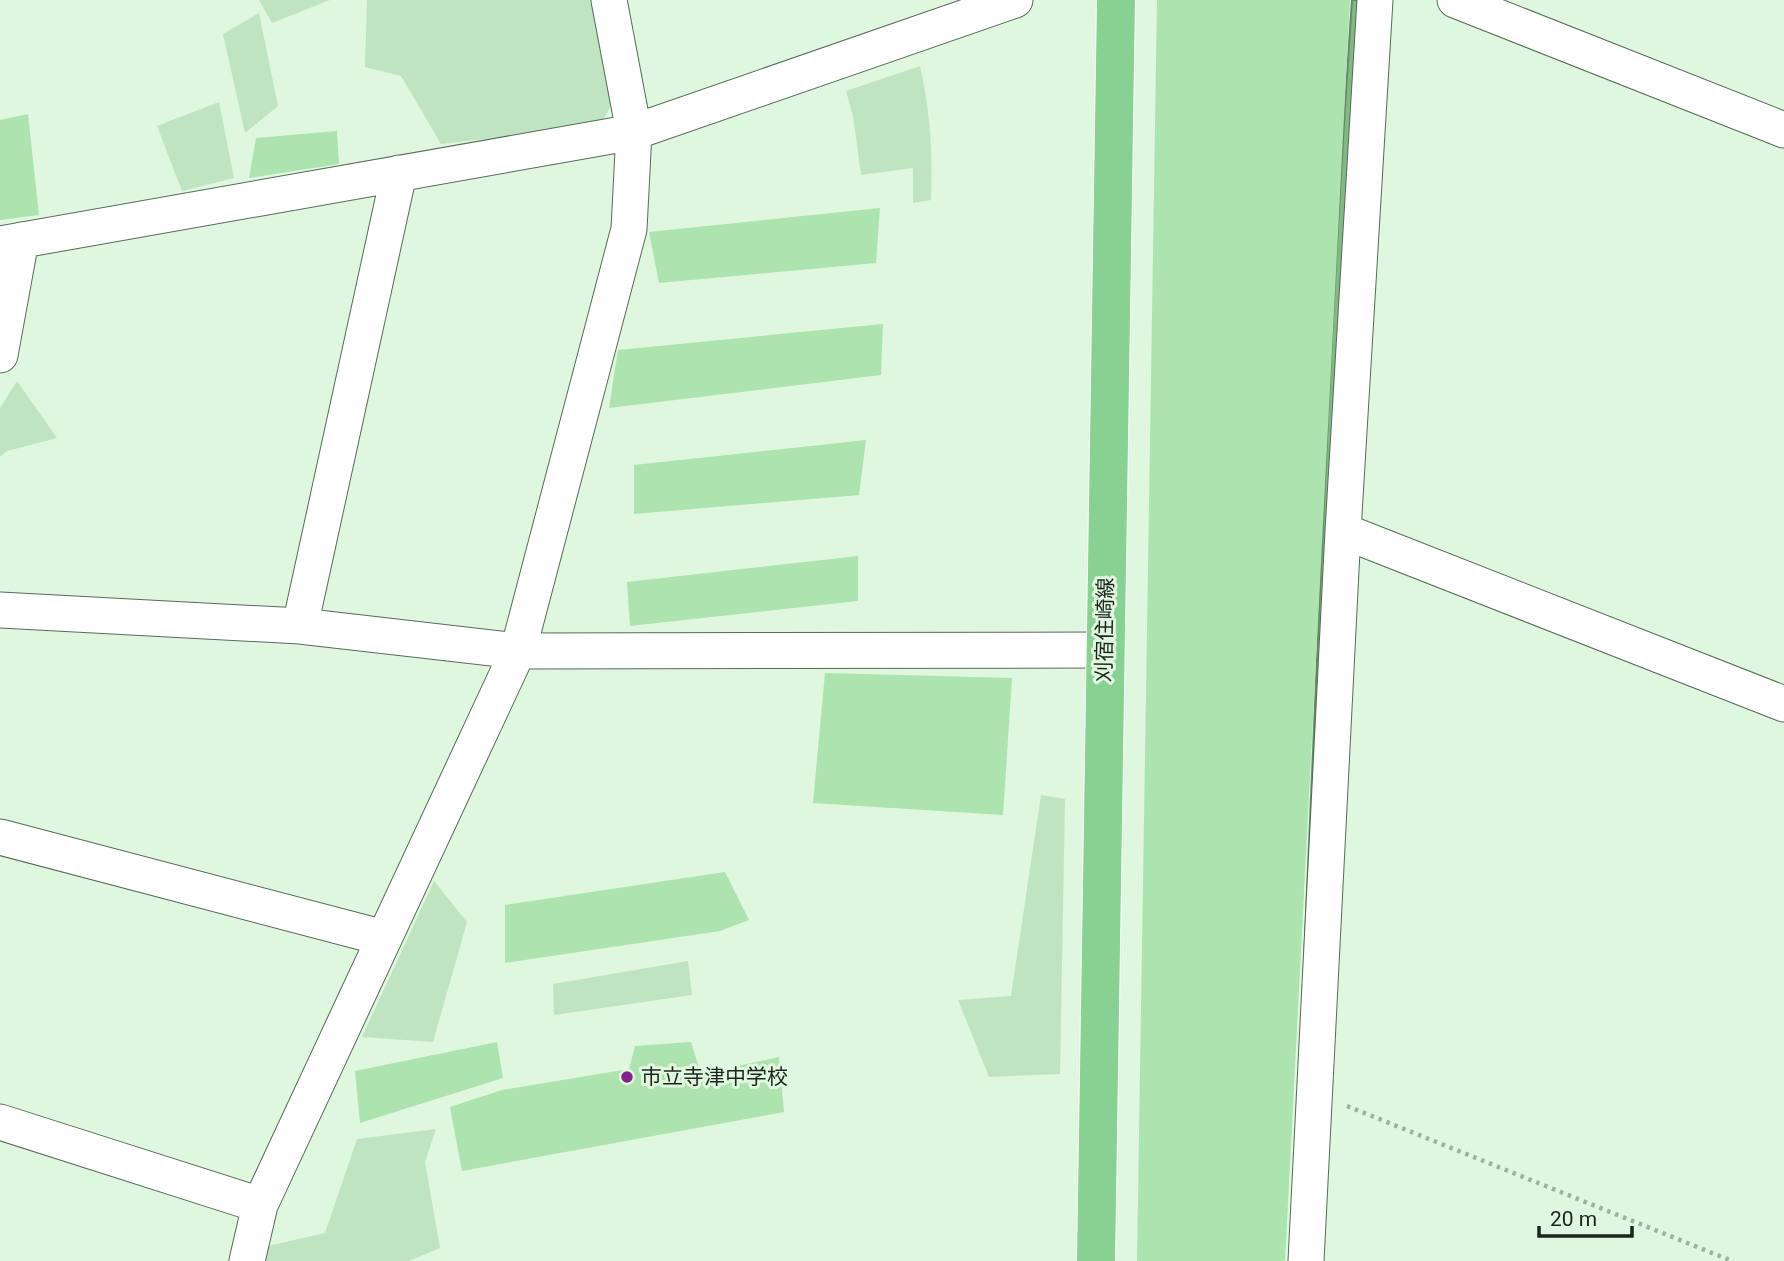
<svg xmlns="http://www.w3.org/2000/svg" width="1784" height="1261" font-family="Roboto,'Noto Sans JP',sans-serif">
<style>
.green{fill:#c0e4c1}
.water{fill:#83b785;stroke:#648b66;stroke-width:2}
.building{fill:#ade3af}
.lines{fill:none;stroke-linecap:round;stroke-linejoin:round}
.minor-casing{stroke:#566c56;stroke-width:37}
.major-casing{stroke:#fff;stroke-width:40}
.path{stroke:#9eb19e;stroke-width:4.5;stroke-dasharray:3.5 5;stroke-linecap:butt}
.minor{stroke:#fff;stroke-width:35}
.major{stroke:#88d193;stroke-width:38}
.poi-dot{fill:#84218a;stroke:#def7de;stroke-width:2.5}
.labels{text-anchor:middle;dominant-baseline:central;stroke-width:6;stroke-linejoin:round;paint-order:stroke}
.street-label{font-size:21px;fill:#1c251c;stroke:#def7de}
.poi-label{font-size:21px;fill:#1c251c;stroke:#def7de;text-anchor:start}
</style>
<rect width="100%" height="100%" fill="#def7de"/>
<path class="green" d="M 259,0 L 330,0 L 272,23 Z
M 367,0 L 594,0 L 617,93 L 601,125 L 441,144 L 401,76 L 365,67 Z
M 259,13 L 278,106 L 245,133 L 223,34 Z
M 920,66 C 930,110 933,154 931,200 L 913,203 L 913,168 L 861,175 L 853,116 L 846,91 Z
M 219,102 L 234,178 L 182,191 L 157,126 Z
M 17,381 L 57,438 L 7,451 L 0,457 L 0,408 Z
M 1041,795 L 1065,799 L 1060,1074 L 989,1077 L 958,1000 L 1011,996 Z
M 434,881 L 467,922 L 433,1042 L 362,1037 Z
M 688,961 L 692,995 L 554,1015 L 553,984 Z
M 436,1129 L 425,1162 L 440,1248 L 409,1261 L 265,1261 L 268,1246 L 325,1233 L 357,1139 Z"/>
<path class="water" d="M 1352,0 L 1372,0 L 1302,1005 C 1317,670 1329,335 1352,0 Z"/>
<path class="building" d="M 1157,0 L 1350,0 L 1285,1261 L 1137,1261 Z
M 28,114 L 39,215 L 0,220 L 0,120 Z
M 337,131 L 339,164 L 249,178 L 256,138 Z
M 880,208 L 876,263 L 659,283 L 649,232 Z
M 883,324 L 881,375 L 609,408 L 618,350 Z
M 866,440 L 859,495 L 634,514 L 634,465 Z
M 858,556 L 858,601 L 630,626 L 627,582 Z
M 825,673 L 1012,678 L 1003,815 L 813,803 Z
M 725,872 L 749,920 L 720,931 L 505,963 L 505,905 Z
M 497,1042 L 503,1078 L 360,1123 L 355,1071 Z
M 691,1042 L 701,1074 L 779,1057 L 784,1112 L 462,1171 L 450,1107 L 502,1090 L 629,1069 L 635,1046 Z"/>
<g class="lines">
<defs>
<path id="minor" d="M 1455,0 L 1784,130
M 399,173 L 300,626 L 518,651 L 1104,650
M 0,244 L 634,132 L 1015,0
M 0,355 L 21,240
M 1343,531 L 1784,704
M 0,610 L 300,626
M 0,837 L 384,938
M 0,1122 L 260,1205
M 247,1261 L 260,1205 L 518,651 L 629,229 L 634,132 L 609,0
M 1306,1261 L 1343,531 L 1375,0"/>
<path id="major" d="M 1096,1261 L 1116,0"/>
</defs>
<use href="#minor" class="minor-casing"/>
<use href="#major" class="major-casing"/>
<path class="path" d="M 1347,1106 L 1732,1261"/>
<use href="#minor" class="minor"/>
<use href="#major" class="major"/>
</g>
<circle class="poi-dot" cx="627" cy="1077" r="7"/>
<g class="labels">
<g class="street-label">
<text transform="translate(1105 630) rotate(-89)">刈宿住崎線</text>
</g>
<g class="poi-label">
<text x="641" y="1077">市立寺津中学校</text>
</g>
</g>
<path d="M1539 1226v10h93v-10" fill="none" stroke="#1c251c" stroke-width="3.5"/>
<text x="1550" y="1226" font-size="21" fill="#1c251c" stroke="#def7de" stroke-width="5" paint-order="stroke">20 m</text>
</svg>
